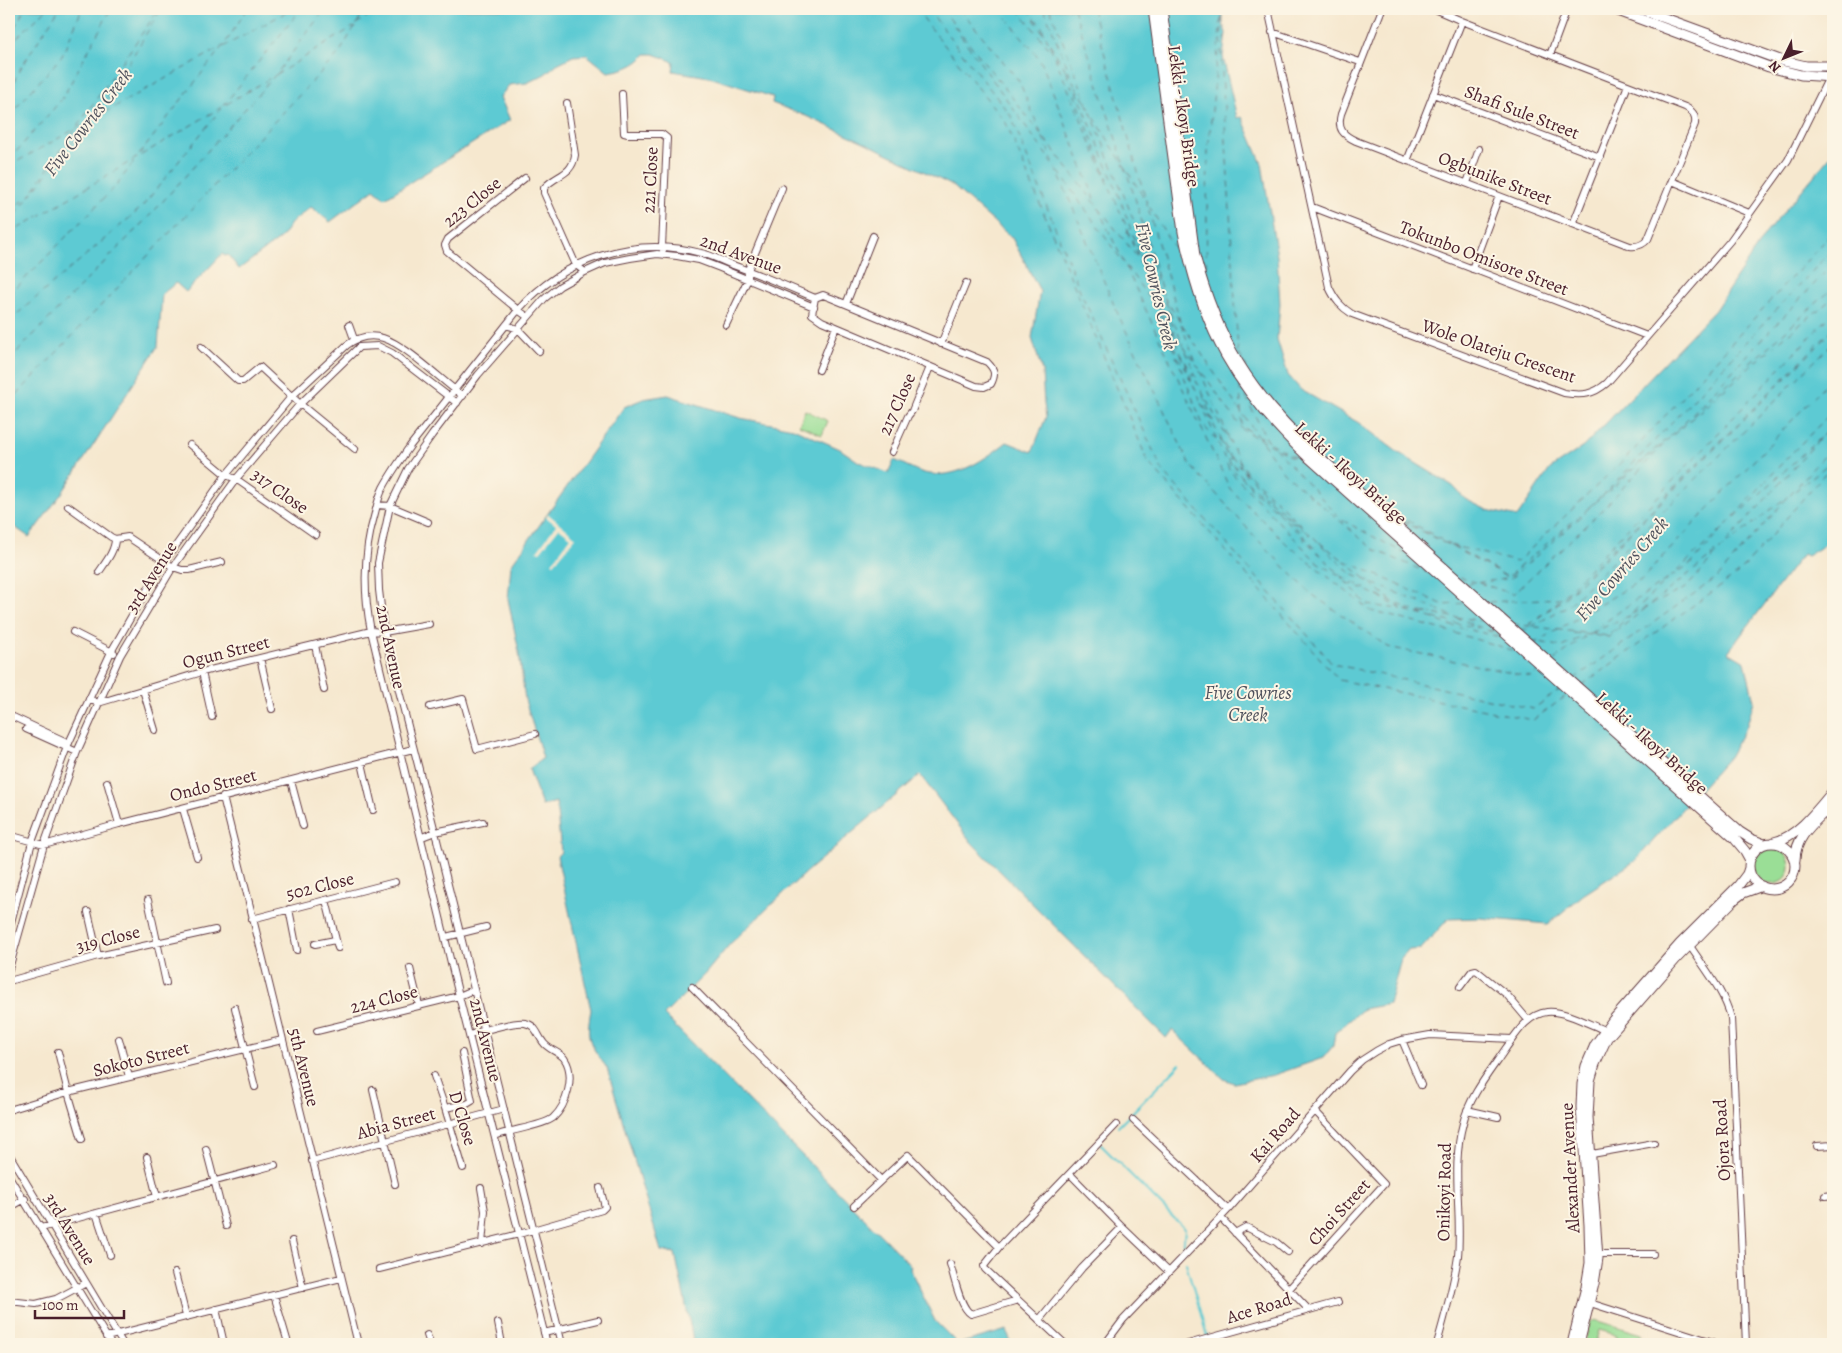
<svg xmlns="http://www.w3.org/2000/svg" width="1842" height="1353" font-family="Alegreya,serif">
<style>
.green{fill:#9ade96;stroke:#727e60}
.water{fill:#5dcad3;stroke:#54747f}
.pier{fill:#f6e8cf}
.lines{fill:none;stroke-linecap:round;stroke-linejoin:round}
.stream{stroke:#5dcad3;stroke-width:2}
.ferry{stroke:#50525d;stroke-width:1;stroke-dasharray:6 5;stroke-linecap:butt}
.minor-casing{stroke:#643d44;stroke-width:8}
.major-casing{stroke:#643d44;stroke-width:11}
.minor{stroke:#fff;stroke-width:6}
.major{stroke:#fff;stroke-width:9}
.labels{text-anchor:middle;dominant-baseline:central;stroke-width:4;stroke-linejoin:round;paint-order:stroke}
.street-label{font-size:18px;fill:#4a1f2b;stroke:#fcf5e5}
.water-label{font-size:19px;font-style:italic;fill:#50525d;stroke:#fcf5e5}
</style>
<rect width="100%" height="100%" fill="#fcf5e5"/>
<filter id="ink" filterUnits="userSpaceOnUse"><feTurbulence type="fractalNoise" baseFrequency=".02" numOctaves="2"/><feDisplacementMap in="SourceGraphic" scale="10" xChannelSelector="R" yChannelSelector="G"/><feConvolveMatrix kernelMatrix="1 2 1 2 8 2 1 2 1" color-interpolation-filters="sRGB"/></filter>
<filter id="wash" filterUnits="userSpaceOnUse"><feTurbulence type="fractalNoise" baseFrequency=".0096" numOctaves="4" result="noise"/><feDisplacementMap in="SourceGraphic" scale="20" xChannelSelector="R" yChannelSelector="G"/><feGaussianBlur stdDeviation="1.12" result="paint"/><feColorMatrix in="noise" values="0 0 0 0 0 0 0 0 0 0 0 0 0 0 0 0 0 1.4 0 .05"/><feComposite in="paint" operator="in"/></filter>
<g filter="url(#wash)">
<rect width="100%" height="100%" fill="#f6e8cf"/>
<path class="green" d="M 805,410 L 828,421 L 822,435 L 799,425 Z
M1754 866a18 18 0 1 1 36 0a18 18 0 1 1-36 0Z
M 1594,1320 L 1642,1334 L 1639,1344 L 1615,1344 L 1617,1335 L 1599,1330 L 1595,1344 L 1584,1344 L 1590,1323 Z"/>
<path class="water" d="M 9,9 L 1223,9 L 1223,24 L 1226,33 L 1223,57 L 1237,118 L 1242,117 L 1262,164 L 1277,256 L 1280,304 L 1277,339 L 1288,375 L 1301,390 L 1359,423 L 1396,451 L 1453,486 L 1465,499 L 1487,510 L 1517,517 L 1550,469 L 1583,447 L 1715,310 L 1766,233 L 1833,153 L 1833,536 L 1820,548 L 1807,556 L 1803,554 L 1728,652 L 1745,662 L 1754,701 L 1747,725 L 1729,757 L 1635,861 L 1583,895 L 1548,924 L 1480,918 L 1448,919 L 1421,949 L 1409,950 L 1401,959 L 1389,1004 L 1363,1009 L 1335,1033 L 1333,1046 L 1323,1058 L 1274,1075 L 1234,1083 L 1224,1079 L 1172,1030 L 1166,1038 L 972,843 L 920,775 L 806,872 L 730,944 L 705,974 L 664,1015 L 911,1266 L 910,1269 L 935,1321 L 958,1344 L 694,1344 L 675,1253 L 661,1251 L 607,1068 C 590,1044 585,1040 591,1010 L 557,856 L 561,852 L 556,802 L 542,806 L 529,769 L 543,758 L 525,700 L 519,652 L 508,599 L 511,565 L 624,407 L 643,399 L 668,395 L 740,418 L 793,428 L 840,449 L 859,462 L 888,473 L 894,460 C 905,464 918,473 930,474 C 959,478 985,459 1007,442 L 1032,452 L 1046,417 L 1044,404 L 1042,371 L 1032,338 L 1040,291 L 1012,238 L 953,186 L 866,143 L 806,116 L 772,103 L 773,97 L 709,77 L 673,71 L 674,62 L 654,54 L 646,54 C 636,66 623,70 608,72 L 587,55 L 573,56 L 557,64 L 545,74 L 527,83 L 509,85 L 500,97 L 510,120 L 385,198 L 374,189 L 330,222 L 311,207 L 292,222 L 281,238 L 239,269 L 228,255 L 225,256 L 222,254 L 186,292 L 176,283 L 162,294 L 158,346 L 62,493 L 29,537 L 9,523 Z
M 1007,1330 L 1011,1344 L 958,1344 Z"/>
<path class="pier" d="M 548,514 L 576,537 L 554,564 L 552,563 L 571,537 L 559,528 L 540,552 L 537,551 L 556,525 L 546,517 Z"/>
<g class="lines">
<path class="stream" d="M 1118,1127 L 1180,1064
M 1100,1144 L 1185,1229 L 1183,1251
M 1186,1263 L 1207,1336"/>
<path class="ferry" d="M 916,9 L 1006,123 L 1148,462 L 1339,680 L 1533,720 L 1569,694
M 928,9 L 1011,116 L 1081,293 L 1162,470 L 1333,664 L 1533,709 L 1561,689
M 942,9 L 1041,134
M 960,9 L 1019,81 L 1117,312 L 1190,465 L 1258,540 L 1310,593 L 1388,647 L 1531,677 L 1540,670
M 999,9 L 1040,59 L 1096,202
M 1018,9 L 1051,51
M 1028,9 L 1042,27 L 1141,261
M 1044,9 L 1116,188 L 1145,268
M 1050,9 L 1159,284
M 1074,9 L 1135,198 L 1163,295
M 1092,9 L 1180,321
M 9,15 L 15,9
M 1222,17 L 1221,53 L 1238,353
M 1034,19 L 1044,34
M 356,24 L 379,9
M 954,26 L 1055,167
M 9,37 L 25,9
M 1050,44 L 1061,62
M 9,45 L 47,9
M 223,47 L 292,9
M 1055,56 L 1064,67 L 1108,180
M 1066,70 L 1071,79
M 19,72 L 31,52
M 276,75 L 353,27
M 1076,87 L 1090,109
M 9,92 L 21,67 L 59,9
M 223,106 L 301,9
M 9,116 L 62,56 L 82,9
M 1094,117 L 1125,167
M 92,118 L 107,99 L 161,9
M 1045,139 L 1138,258 L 1227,392 L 1284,473 L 1373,549 L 1435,576
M 139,155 L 228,39 L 247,9
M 9,160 L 62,99 L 111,9
M 9,166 L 220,48
M 1059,172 L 1120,258
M 1128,172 L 1146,201
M 34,189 L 159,9
M 1149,206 L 1187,269
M 1098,208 L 1230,489 L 1288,545 L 1371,611 L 1444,630 L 1519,652
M 9,209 L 25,200
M 9,222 L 90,121
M 1127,231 L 1137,255
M 9,234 L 272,77
M 1139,261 L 1158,309
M 1126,266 L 1163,317
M 1147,274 L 1178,356 L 1238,472 L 1348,583 L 1448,625 L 1505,638
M 1206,277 L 1208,151 L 1222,9
M 9,295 L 114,188 L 137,158
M 1165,299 L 1179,350 L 1245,470 L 1351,574 L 1501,636
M 1166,302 L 1183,345
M 1161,308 L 1167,323
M 1160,315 L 1203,425 L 1216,440
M 9,321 L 141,208 L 221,109
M 1166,323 L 1174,334
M 1181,324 L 1196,363
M 1170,329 L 1177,346
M 1177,337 L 1243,430 L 1319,472
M 1186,351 L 1198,382
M 1181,354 L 1193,383
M 1239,354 L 1247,367
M 9,360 L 156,209 L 277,73 L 325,9
M 1200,371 L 1231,443
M 1240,386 L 1242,427 L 1256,434
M 1241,387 L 1267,440 L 1272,445
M 1203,395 L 1214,424
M 9,403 L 340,52 L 365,9
M 1201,403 L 1230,471 L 1317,562 L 1339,575
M 1693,415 L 1833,288
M 1677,430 L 1833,264
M 1259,436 L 1267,441
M 1220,439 L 1233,470 L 1248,483
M 1270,443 L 1312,466
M 1275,448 L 1342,520 L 1417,560
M 1231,456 L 1242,468
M 1239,460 L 1247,479
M 1244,471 L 1274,503
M 1620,480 L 1681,426
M 1249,483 L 1252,490 L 1265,500
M 1795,491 L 1833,460
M 1261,493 L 1302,527
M 1607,493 L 1782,339 L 1833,298
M 1379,504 L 1449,544
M 1274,507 L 1310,535
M 1588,508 L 1606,492
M 1385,510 L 1510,579 L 1586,512
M 1392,516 L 1444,543
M 1735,517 L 1824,434
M 1288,519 L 1316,549
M 1319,542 L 1343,560 L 1444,605 L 1465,603
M 1450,545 L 1517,562 L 1632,452 L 1833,232
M 1726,545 L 1788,496
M 1453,546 L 1509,578 L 1519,568
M 1344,561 L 1366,579
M 1677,571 L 1720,531
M 1343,577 L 1366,589
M 1460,577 L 1475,582
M 1345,581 L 1367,605 L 1401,609
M 1371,583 L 1391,600
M 1479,583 L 1513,594 L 1599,513 L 1666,442
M 1467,584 L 1505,579 L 1604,495 L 1833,249
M 1378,596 L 1405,611 L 1425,616
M 1489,602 L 1561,598 L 1833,313
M 1396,604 L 1403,609
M 1651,604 L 1719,550
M 1405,610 L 1413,611
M 1420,612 L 1433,614
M 1633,612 L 1668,579
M 1424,613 L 1452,617
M 1456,617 L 1484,621
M 1433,618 L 1478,628
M 1513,624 L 1608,636 L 1630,615
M 1529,624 L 1563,598 L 1833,329
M 1489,630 L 1498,632
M 1520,631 L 1564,599 L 1833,331
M 1522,632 L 1569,605 L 1833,343
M 1573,633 L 1609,637 L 1646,608
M 1592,633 L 1686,588 L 1833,424
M 1531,640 L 1562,647 L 1584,636
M 1534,644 L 1641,580 L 1833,377
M 1554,660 L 1627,606 L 1693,562 L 1785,460 L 1833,411
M 1574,679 L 1719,576 L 1833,445
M 1582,685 L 1740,572 L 1833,464"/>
</g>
</g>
<g filter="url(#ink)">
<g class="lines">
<defs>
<path id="minor" d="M 1268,9 L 1329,287 C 1335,300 1341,307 1352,314 L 1564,393 C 1582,396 1593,395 1607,383 L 1730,241 L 1788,160 L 1829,77
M 1382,9 L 1341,114 C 1337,129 1343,135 1356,141 L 1630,246 C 1638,247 1643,245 1648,239 L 1695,124 C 1696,115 1693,111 1685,107 L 1462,21 L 1434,9
M 1272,32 L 1360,62
M 1550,55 L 1567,9
M 622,94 L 624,133 L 628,134 L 662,134 L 667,138 L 662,247 L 663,250
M 1433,94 L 1600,157
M 567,103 L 575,155 C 572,176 556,174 544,188 L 544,193 L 576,265 L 585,272
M 1407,161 L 1462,21
M 525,178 L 448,239 L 445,245 L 447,251 L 518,310 L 528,317
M 1672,181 L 1749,213
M 1467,183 L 1479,149
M 1312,207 L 1647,336
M 1573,224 L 1628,85
M 1472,269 L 1499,196
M 846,304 L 873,236
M 349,325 L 354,339
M 506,325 L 518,329 L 539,351
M 726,325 L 748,279 L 748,270 L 782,188
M 941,344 L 966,283
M 201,347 L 238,381 L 243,381 L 260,367 L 300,404 L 355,449
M 819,370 L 836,327
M 190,445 L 226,475 L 236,479 L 316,535
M 892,452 L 908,416 L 912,411 L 930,367
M 377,505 L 390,506 L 428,522
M 68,506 L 111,537 L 115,539 L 128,537 L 173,567 L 182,570 L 189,570 L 222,562
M 99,572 C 105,563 115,551 115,539
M 73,632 L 114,653
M 315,645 L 324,690
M 260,658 L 272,709
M 202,672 L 212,717
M 143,690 L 155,730
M 89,699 L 98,703 L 202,672 L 371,631 L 384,632 L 429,624
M 430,707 L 463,699 L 477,749 L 535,734
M 9,715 L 69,743
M 26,729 L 77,752
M 362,763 L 373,810
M 291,781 L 303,826
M 107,782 L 119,824
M 223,797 L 358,1344
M 183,809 L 197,857
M 1825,812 L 1833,826
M 9,835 L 44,845 L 119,824 L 413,749
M 422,837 L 435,832 L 483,822
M 148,900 L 166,983
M 326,900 L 338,948
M 289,909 L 297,950
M 88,912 L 98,956
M 252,919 L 395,882
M 9,930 L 32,842 L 67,747 L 111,652 L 135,610 L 165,561 L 226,475 L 291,397 L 347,345 C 358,337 370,334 383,338 C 406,345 441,380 463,396
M 446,937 L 486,927
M 9,942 L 16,944
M 315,944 L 335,940
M 1690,946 C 1705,969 1724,991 1731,1018 L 1746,1344
M 410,968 L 419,1005
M 9,969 L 44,845 L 77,752 L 120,656 L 173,567 L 236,479 L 300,404 L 359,347 L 378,346 L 392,353 L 457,403
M 9,981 L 98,956 L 215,930
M 692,987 L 881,1180
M 1460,987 L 1472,971 L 1476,970 L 1507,995 L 1528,1020
M 235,1008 L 255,1087
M 317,1031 L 459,996 L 473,990
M 470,1035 C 481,1031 515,1021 525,1023 C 536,1025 537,1034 543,1042 C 548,1050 558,1051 564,1058 C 576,1075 567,1105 553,1118 C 543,1126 509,1130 495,1136
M 119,1039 L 129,1077
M 1402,1040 L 1421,1085
M 58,1052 L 68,1092 L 82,1139
M 434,1076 L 445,1108 L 463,1168
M 373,1090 L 395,1184
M 445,1108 L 467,1104 L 472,1101 L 462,1053
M 9,1110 L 68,1092 L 282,1040
M 1467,1110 L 1498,1117
M 1133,1120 L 1228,1210
M 1817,1146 L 1833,1145
M 206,1149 L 226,1226
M 9,1154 L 123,1344
M 1592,1154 L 1654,1143
M 147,1157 L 157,1197
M 312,1161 L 504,1109
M 1070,1174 L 1122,1227 L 1169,1272
M 9,1176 L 111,1344
M 481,1188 L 485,1211 L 482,1244
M 1825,1196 L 1833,1195
M 854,1206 L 908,1155 L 999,1247
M 9,1208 L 25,1199
M 96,1213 L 110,1255
M 1221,1218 L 1308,1309
M 41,1228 L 275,1165
M 1235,1233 L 1246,1227 L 1276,1242 L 1288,1252
M 292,1241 L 303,1288
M 1598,1254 L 1653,1254
M 950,1264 C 954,1276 960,1308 971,1314 L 1018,1300
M 379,1269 L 519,1234 L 602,1210 L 605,1207 L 600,1188
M 175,1273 L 186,1316
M 1289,1289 L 1384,1184 L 1315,1111
M 274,1295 L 288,1343
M 9,1301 L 36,1304 L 56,1299 L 86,1283
M 1590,1303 L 1719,1344
M 216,1309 L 224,1344
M 1039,1320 L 1082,1268 L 1122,1227
M 498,1323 L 502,1344
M 544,1333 L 598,1320
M 427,1335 L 430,1344
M 106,1337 L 341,1278
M 547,1344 L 459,996 L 371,631 C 363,591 363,553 375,513 C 377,505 379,496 383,488 C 391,473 401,459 410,446 L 518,310 C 564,259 633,235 701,253 C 711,255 720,260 730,264 C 758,274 787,286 815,298 L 823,295 L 831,298 L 987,362 C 995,370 996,374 991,384 L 984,387 L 976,386 L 822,321 L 812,314 L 815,298
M 562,1344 L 435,832 L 384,632 L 379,590 L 378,563 L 390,506 L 408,469 L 432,435 L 478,375 L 544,299 L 560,286 L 585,272 L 605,263 L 630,258 L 657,254 L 677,256 L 699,260 L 720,268 L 814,307
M 1065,1344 L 985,1269 L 984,1266 L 999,1247 L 1116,1125
M 1105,1344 L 1123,1320 L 1228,1210 L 1350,1071 L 1362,1060 L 1376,1051 L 1389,1044 L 1402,1040 L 1430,1035 L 1512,1039
M 1188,1344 L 1338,1302
M 1437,1344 C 1445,1315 1454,1285 1458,1256 C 1462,1212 1451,1167 1463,1123 C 1470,1095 1490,1072 1506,1048 C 1516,1034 1528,1014 1547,1012 C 1563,1010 1589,1024 1604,1030"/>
<path id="major" d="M 1153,9 L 1183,232 C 1203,330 1235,388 1308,457 L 1735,839 L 1745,851 L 1750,860
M 1162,9 L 1195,256 C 1218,341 1249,391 1313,451 L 1740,832 L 1751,839 L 1764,844
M 1613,9 L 1769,67 L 1801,75 L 1833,77
M 1640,9 L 1780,60 L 1806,66 L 1833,66
M 1774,842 C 1797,837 1818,809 1833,791
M1749 866a23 23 0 1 1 46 0a23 23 0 1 1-46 0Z
M 1795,860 C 1795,835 1818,820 1833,803
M 1572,1344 L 1586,1287 L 1590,1263 L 1589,1225 L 1581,1107 L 1582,1084 L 1586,1066 L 1595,1045 L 1613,1020 L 1680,944 L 1738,886 L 1747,874 L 1749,868
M 1579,1344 L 1594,1284 L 1598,1258 L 1588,1117 L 1590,1081 L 1595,1064 L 1607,1038 L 1677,958 L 1735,899 L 1743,893 L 1762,886"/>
</defs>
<use href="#minor" class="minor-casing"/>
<use href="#major" class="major-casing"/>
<use href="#minor" class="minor"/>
<use href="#major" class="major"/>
</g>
</g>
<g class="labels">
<g class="street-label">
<text transform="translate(1522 112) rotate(21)">Shafi Sule Street</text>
<text transform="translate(1184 116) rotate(82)">Lekki - Ikoyi Bridge</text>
<text transform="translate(1495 178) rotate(21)">Ogbunike Street</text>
<text transform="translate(650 180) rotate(-87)">221 Close</text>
<text transform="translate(472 202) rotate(-39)">223 Close</text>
<text transform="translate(741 254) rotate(20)">2nd Avenue</text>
<text transform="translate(1484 258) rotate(21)">Tokunbo Omisore Street</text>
<text transform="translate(1499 351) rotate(19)">Wole Olateju Crescent</text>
<text transform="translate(897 404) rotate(-66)">217 Close</text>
<text transform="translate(1351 473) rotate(42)">Lekki - Ikoyi Bridge</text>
<text transform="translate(280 491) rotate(35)">317 Close</text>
<text transform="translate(151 577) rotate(-58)">3rd Avenue</text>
<text transform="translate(391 647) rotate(78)">2nd Avenue</text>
<text transform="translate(226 652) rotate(-14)">Ogun Street</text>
<text transform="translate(1652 743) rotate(42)">Lekki - Ikoyi Bridge</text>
<text transform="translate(213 785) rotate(-14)">Ondo Street</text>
<text transform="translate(320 886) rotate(-14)">502 Close</text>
<text transform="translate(108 939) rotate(-14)">319 Close</text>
<text transform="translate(384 999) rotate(-14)">224 Close</text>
<text transform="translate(486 1040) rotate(76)">2nd Avenue</text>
<text transform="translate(141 1059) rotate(-14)">Sokoto Street</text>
<text transform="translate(304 1067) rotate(76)">5th Avenue</text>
<text transform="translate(463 1118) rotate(73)">D Close</text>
<text transform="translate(396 1123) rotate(-15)">Abia Street</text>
<text transform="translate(1275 1135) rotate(-49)">Kai Road</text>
<text transform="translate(1722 1140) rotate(-93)">Ojora Road</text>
<text transform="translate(1570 1168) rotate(-93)">Alexander Avenue</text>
<text transform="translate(1444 1192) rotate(-89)">Onikoyi Road</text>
<text transform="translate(1339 1212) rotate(-48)">Choi Street</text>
<text transform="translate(70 1229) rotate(58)">3rd Avenue</text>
<text transform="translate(1259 1308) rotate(-17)">Ace Road</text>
</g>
<g class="water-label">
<text transform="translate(88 122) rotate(-52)">Five Cowries Creek</text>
<text transform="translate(1156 286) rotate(77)">Five Cowries Creek</text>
<text transform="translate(1622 569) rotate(-49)">Five Cowries Creek</text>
<text x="1248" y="693">Five Cowries<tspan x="1248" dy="22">Creek</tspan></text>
</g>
</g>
<rect width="1842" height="1353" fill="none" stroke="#fcf5e5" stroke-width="30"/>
<g transform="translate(1784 58) rotate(227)" stroke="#fcf5e5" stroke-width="4" paint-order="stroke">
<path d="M0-4L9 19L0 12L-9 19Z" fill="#4a1f2b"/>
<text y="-8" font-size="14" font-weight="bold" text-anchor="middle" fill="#4a1f2b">N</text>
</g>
<path d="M35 1310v8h89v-8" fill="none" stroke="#4a1f2b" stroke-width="2.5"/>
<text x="42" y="1310" font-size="15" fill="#4a1f2b" stroke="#fcf5e5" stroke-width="4" paint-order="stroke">100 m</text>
</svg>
